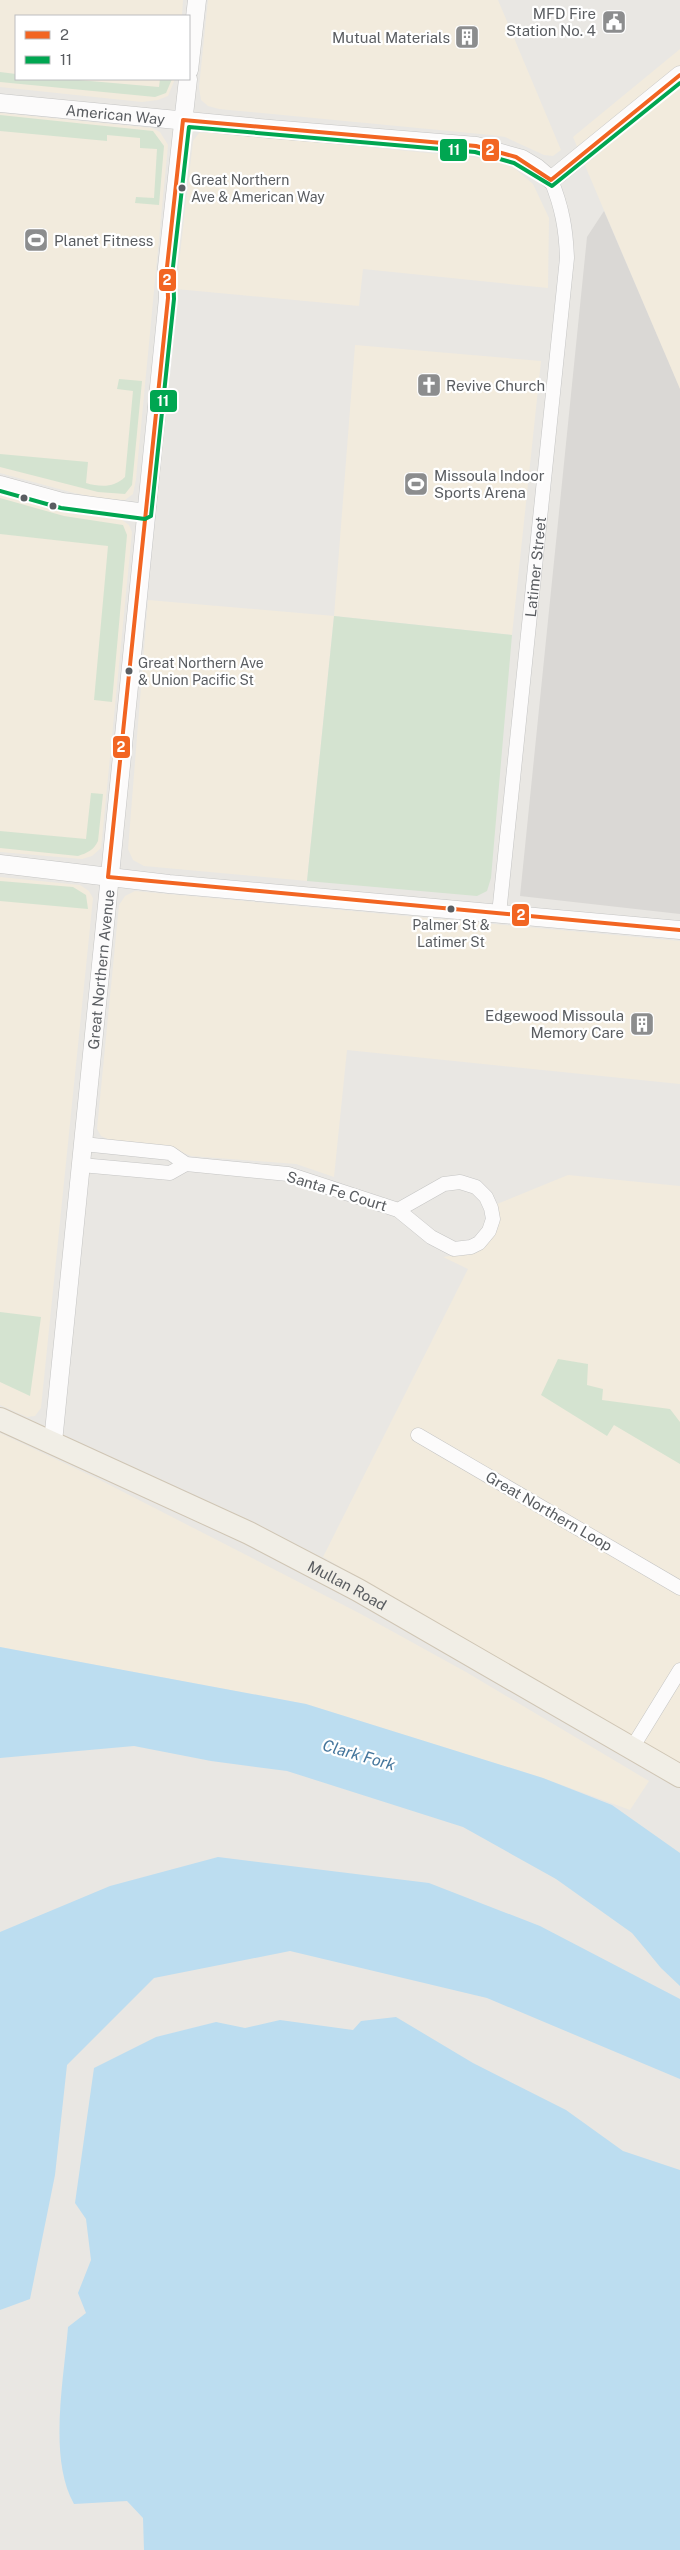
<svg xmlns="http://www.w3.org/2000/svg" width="680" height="2550" font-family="'Public Sans',sans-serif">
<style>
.commercial{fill:#f2ebdd}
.industrial{fill:#dad8d5}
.green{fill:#d4e3d0}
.water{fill:#bcddf0}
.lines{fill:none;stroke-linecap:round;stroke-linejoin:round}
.minor-casing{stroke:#c5c5c4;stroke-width:15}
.tertiary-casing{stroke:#c5c5c4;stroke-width:19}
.primary-casing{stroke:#cfc5b4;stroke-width:24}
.minor{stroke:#fcfbfb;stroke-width:14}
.tertiary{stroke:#fcfbfb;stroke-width:18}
.primary{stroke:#f1eee6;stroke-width:22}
.bus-1-casing{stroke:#fff;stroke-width:8}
.bus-2-casing{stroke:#fff;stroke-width:8}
.bus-1{stroke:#f26522;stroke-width:4}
.bus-2{stroke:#00a651;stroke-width:4}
.bus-dot{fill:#5a5d61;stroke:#fff;stroke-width:2}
.labels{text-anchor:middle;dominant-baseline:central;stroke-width:4.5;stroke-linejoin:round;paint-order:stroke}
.bus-label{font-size:14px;fill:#5a5d61;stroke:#fff;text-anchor:start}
.poi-label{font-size:15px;fill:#5a5d61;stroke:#fff;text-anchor:end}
.street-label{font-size:15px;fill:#5a5d61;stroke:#fff}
.water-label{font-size:16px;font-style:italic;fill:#45769c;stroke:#fff}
.line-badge{stroke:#fff;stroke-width:2}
.badge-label{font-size:14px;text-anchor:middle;font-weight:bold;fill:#fff}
</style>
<rect width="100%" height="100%" fill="#e9e7e3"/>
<path class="commercial" d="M 0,0 L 183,0 L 182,16 L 16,16 L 16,79 L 175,79 L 168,96 L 158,100 L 142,102 L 0,87 Z
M 208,0 L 498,0 L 561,150 L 553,156 L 544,155 L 505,137 L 491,135 L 219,109 L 208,106 L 201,100 L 199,87 Z
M 680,49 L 680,390 L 573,137 Z
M 0,113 L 152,128 L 160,132 L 168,145 L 136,479 L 133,494 L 125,500 L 106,499 L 74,493 L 0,473 Z
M 210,132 L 491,159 L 514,168 L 533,184 L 549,218 L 548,288 L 363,269 L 359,306 L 176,289 L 193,141 L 199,133 Z
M 355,345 L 541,361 L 512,635 L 334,616 L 307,881 L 144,866 L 133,860 L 128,849 L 148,600 L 334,616 Z
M 0,495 L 65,513 L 122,520 L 129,525 L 132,532 L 102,839 L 101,848 L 92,856 L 82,859 L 0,852 Z
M 0,877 L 80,885 L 89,891 L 93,898 L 41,1408 L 35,1416 L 27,1417 L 0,1405 Z
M 135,891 L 680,941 L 680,1084 L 347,1050 L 334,1177 L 296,1164 L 191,1156 L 181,1152 L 112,1141 L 101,1136 L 97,1129 L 119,905 L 125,896 Z
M 568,1175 L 680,1186 L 680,1766 L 323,1557 L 468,1269 L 443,1257 L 474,1252 L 497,1215 L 497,1204 Z
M 0,1433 L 100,1480 L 359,1613 L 466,1672 L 649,1781 L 630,1810 L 543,1778 L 306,1704 L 0,1647 Z"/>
<path class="industrial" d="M 604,211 L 680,389 L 680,914 L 520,896 L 587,237 Z"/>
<path class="green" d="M 0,72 L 16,74 L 16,79 L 67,79 L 159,87 L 160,79 L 172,79 L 166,93 L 155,97 L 0,82 Z
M 0,115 L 153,131 L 164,146 L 159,205 L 135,203 L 136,197 L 154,198 L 157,149 L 140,148 L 140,138 L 107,135 L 107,141 L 0,131 Z
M 119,379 L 142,381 L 132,485 L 125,494 L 98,492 L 0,467 L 0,454 L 88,462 L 86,483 C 100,487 114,488 125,477 L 133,391 L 117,389 Z
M 0,498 L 64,516 L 123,525 L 127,535 L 112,702 L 94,700 L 108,546 L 0,534 Z
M 334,616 L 512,635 L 491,878 L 487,891 L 477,896 L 307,881 Z
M 91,793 L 103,794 L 98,841 C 94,850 87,853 78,856 L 0,848 L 0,831 L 86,839 Z
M 0,881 L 73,887 L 86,895 L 88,909 L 0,901 Z
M 0,1312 L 41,1317 L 30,1396 L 0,1382 Z
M 558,1359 L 588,1364 L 587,1385 L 603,1389 L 602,1400 L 670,1409 L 680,1422 L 680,1464 L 614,1425 L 607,1436 L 541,1395 Z"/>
<path class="water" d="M 0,1647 L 306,1704 L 543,1778 L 612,1805 L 680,1853 L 680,1986 L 661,1968 L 632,1933 L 556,1879 L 463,1827 L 287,1771 L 211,1761 L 134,1746 L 0,1758 Z
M 218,1857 L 429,1883 L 540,1926 L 680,1999 L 680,2079 L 487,1998 L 290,1951 L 154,1978 L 67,2065 L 55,2175 L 30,2299 L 0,2310 L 0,1932 L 110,1886 Z
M 396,2017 L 473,2063 L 566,2110 L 623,2151 L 680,2170 L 680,2550 L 144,2550 L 143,2518 L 127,2501 L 74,2504 C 48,2458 64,2379 68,2327 L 86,2313 L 78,2293 L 91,2260 L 86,2219 L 75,2203 L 94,2068 L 156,2037 L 216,2022 L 245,2028 L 280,2020 L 353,2030 L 361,2021 Z"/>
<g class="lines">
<defs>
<g id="minor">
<path id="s1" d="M 499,914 L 567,258 C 566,229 562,207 551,180"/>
<path d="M 83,1144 L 170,1153 L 186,1164 L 288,1174 L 398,1210 L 431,1237 L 454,1249 L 471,1247 L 479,1243 L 489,1231 L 493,1219 L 491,1208 L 486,1197 L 476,1187 L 460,1182 L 444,1184 L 398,1210"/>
<path d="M 81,1165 L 170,1173 L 186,1164"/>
<path d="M 418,1435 L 680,1588"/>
<path d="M 632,1748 L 680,1670"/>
</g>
<g id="tertiary">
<path d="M 189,70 L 197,0"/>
<path id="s2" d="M 0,103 L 270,129 L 476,146 L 522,159 L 537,168 L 551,180 L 680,75"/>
<path d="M 0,485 L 62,502 L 146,513"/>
<path d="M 0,864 L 169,884 L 680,930"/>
<path id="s3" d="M 53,1442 L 168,298 L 167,267 L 188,79"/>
</g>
<g id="primary">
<path id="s4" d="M 0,1419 L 249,1533 L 358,1590 L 680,1776"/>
</g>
</defs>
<use href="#minor" class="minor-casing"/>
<use href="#tertiary" class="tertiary-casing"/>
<use href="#primary" class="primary-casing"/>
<use href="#minor" class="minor"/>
<use href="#tertiary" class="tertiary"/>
<use href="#primary" class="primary"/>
<defs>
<path id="bus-1" d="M 680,75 L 551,180 L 516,157 L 476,146 L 183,120 L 167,267 L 168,298 L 108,877 L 680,930"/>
<path id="bus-2" d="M 0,491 L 61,508 L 145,519 L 151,516 L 174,299 L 173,267 L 189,127 L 475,152 L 514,163 L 552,186 L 680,83"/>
</defs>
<use href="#bus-1" class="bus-1-casing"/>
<use href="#bus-2" class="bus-2-casing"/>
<use href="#bus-1" class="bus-1"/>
<use href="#bus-2" class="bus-2"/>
</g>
<defs>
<symbol id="civic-square" viewBox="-11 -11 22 22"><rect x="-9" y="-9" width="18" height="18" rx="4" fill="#8c8d8e" stroke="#fff"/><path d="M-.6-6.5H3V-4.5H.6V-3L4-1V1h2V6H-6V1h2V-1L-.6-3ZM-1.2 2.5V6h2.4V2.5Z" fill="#fff"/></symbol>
<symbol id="building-square" viewBox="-11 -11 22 22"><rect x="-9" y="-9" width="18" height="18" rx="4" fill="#8c8d8e" stroke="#fff"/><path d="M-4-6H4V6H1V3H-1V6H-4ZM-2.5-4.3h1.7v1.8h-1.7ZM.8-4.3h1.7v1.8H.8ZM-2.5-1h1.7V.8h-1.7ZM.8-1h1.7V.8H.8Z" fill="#fff"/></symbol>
<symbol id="stadium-square" viewBox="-11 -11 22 22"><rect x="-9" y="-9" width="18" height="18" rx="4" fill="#8c8d8e" stroke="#fff"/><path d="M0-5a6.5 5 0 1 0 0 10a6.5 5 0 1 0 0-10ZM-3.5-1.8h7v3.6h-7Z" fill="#fff"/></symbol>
<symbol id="church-square" viewBox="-11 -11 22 22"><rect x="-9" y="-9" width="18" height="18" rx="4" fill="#8c8d8e" stroke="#fff"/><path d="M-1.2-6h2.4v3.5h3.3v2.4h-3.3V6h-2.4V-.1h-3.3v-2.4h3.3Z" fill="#fff"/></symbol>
</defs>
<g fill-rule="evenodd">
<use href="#civic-square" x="600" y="8" width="28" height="28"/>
<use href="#building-square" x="453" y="23" width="28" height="28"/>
<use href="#stadium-square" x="22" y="226" width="28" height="28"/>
<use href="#church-square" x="415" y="371" width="28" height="28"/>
<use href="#stadium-square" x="402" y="470" width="28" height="28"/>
<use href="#building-square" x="628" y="1010" width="28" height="28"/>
</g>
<g class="bus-dot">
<circle cx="182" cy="188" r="4.5"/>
<circle cx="24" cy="498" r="4.5"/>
<circle cx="53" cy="506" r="4.5"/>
<circle cx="129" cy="671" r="4.5"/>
<circle cx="451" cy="909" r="4.5"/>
</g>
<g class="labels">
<g class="bus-label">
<text x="191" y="180">Great Northern<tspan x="191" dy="17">Ave &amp; American Way</tspan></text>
<text x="138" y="663">Great Northern Ave<tspan x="138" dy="17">&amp; Union Pacific St</tspan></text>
<text x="451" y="925" text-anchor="middle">Palmer St &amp;<tspan x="451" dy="17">Latimer St</tspan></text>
</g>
<g class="poi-label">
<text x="596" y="13">MFD Fire<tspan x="596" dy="17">Station No. 4</tspan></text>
<text x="450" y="37">Mutual Materials</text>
<text x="54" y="240" text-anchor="start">Planet Fitness</text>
<text x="446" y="385" text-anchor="start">Revive Church</text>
<text x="434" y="475" text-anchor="start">Missoula Indoor<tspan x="434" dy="17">Sports Arena</tspan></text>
<text x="624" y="1015">Edgewood Missoula<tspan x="624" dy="17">Memory Care</tspan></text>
</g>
<g class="street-label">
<text stroke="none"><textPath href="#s2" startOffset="116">American Way</textPath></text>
<text stroke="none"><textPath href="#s1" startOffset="349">Latimer Street</textPath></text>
<text stroke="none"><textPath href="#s3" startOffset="475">Great Northern Avenue</textPath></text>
<text transform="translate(337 1191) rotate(17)">Santa Fe Court</text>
<text transform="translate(549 1511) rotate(30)">Great Northern Loop</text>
<text stroke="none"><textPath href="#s4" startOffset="385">Mullan Road</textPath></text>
</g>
<g class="water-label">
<text transform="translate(359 1755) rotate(16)">Clark Fork</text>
</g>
</g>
<g class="line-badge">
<rect x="481" y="138" width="19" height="24" rx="5" fill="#f26522"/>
<rect x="439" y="138" width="29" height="24" rx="5" fill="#00a651"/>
<rect x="158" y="268" width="19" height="24" rx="5" fill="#f26522"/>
<rect x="149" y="389" width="29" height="24" rx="5" fill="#00a651"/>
<rect x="112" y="735" width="19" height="24" rx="5" fill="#f26522"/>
<rect x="511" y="903" width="19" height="24" rx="5" fill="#f26522"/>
</g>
<g class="badge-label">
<text x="490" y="155">2</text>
<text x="454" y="155">11</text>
<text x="167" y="285">2</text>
<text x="163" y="406">11</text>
<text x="121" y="752">2</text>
<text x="521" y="920">2</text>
</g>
<rect x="15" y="15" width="175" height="65" fill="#ffffff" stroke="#bdbec0"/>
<rect x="25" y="31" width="25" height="8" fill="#f26522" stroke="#bdbec0"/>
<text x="60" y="40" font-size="15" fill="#5a5d61">2</text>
<rect x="25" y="56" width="25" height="8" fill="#00a651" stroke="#bdbec0"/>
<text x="60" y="65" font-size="15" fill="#5a5d61">11</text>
</svg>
